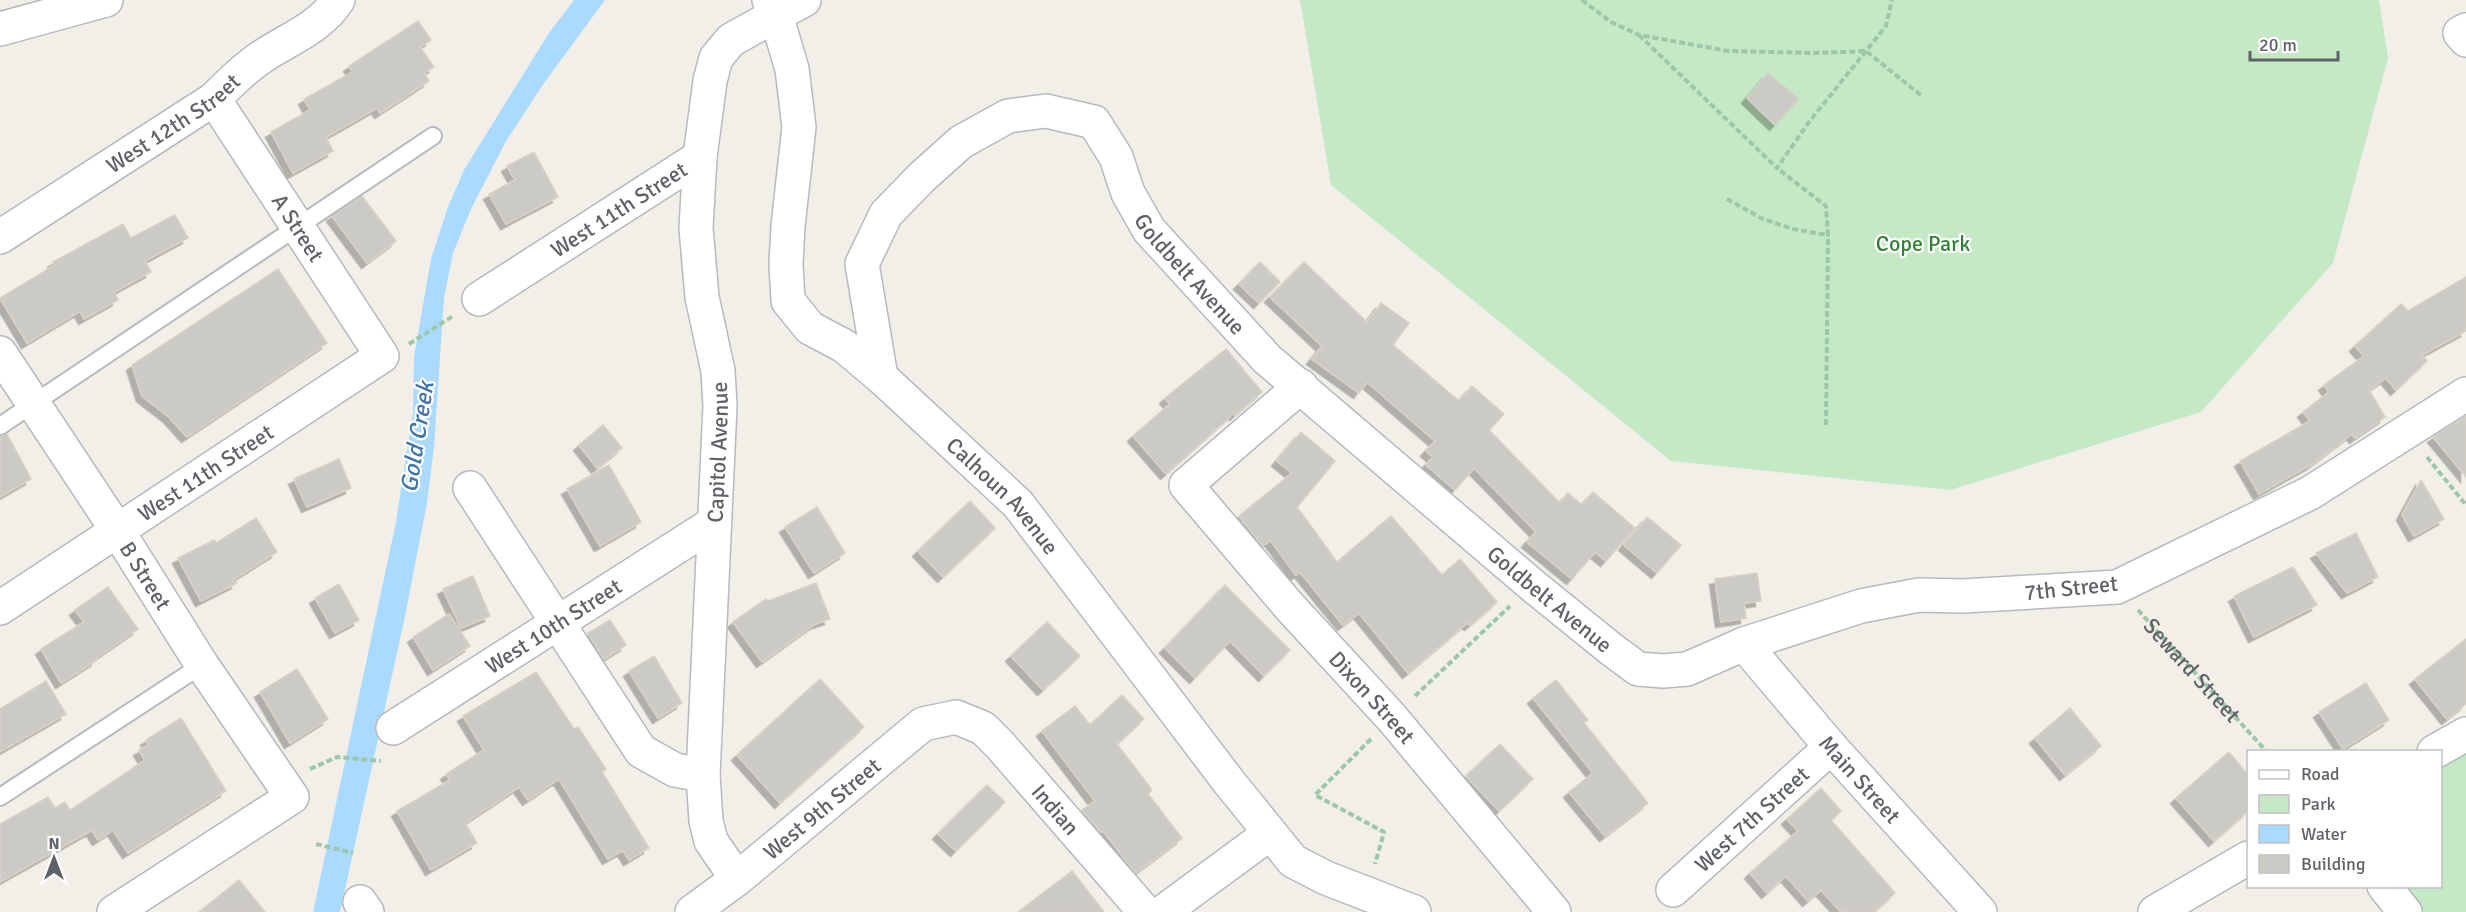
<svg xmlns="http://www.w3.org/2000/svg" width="2466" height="912" font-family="Signika,sans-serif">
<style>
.green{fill:#c5e8c5}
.water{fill:#aadaff}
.building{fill:#cccac5;stroke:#d6d1c6;stroke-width:1.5;filter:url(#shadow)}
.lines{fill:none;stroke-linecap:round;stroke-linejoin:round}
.lane-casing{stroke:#b5b8bc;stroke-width:20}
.street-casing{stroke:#b5b8bc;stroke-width:36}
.secondary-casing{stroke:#b6babf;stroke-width:36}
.path{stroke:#9cc7a9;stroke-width:4;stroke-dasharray:6 3;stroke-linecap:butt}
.lane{stroke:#fff;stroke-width:16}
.street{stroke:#fff;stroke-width:33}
.secondary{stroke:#fff;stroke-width:33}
.labels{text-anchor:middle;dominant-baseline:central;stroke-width:4.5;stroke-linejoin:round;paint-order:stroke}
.street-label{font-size:22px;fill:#5f6368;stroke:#fff}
.park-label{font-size:22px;fill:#348238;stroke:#fff}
.water-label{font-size:24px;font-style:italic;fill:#4174aa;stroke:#fff}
</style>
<defs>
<filter id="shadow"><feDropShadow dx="-5.5" dy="5.5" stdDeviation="0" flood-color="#0004"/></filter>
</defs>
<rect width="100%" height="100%" fill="#f1efe8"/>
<path class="green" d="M 1300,0 L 2379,0 L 2388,58 L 2333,263 L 2201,412 L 1950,490 L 1671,461 L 1331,185 Z
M 2466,754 L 2466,912 L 2424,912 L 2402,887 L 2440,886 L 2441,768 Z"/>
<path class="water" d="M 574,0 L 605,0 L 544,83 L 506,141 L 471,209 L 453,253 L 444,298 L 434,447 L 427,503 L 404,621 L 340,912 L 313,912 L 396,522 L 413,412 L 414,357 L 431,259 L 448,207 L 464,170 L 549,33 Z"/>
<path class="building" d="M 418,21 L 431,40 L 420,47 L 434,67 L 424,73 L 429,81 L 380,113 L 377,108 L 326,137 L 333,151 L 293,173 L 271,132 L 310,110 L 304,99 L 353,72 L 349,66 Z
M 1768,73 L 1799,99 L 1775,125 L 1747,98 Z
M 534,152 L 558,197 L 506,224 L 489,194 L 515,180 L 507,166 Z
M 362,196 L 396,241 L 367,263 L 332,216 Z
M 175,215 L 188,238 L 145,261 L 151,272 L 114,292 L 118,300 L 84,319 L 80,311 L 27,343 L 0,298 L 55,265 L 53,262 L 123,224 L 131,238 Z
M 1260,262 L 1280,282 L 1259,303 L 1239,284 Z
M 1304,262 L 1367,322 L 1381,303 L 1409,323 L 1393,345 L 1459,401 L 1472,386 L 1504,414 L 1489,430 L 1560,503 L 1568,493 L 1582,505 L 1593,492 L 1635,528 L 1606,561 L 1595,552 L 1572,579 L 1527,542 L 1536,532 L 1474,468 L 1455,490 L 1426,465 L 1433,457 L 1426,451 L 1435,441 L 1367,382 L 1359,393 L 1312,359 L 1322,346 L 1270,297 Z
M 278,269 L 327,343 L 187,437 L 169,417 L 142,396 L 132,365 Z
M 2466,277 L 2466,331 L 2422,355 L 2427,361 L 2396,390 L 2386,378 L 2369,390 L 2385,417 L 2355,438 L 2352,434 L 2312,464 L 2259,494 L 2240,461 L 2310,421 L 2303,412 L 2329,392 L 2324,385 L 2364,356 L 2355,346 L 2401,304 L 2408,311 Z
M 1226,349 L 1262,392 L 1235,415 L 1234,413 L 1166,474 L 1133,436 L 1170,404 L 1165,398 Z
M 2466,416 L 2466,477 L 2433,437 Z
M 603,425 L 622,448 L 597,468 L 579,445 Z
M 1301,432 L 1335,461 L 1297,507 L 1337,562 L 1391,516 L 1442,575 L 1460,559 L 1497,602 L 1470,625 L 1467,623 L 1408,673 L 1359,613 L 1343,625 L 1300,572 L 1296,575 L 1270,540 L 1263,546 L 1239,516 L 1292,473 L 1277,461 Z
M 7,434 L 31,479 L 0,497 L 0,436 Z
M 339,459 L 351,488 L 307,507 L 294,479 Z
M 609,465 L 641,522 L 600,546 L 567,489 Z
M 2421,480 L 2444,519 L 2414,536 L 2402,515 Z
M 970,501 L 995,528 L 943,577 L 918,551 Z
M 817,507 L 845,553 L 814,573 L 785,527 Z
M 1647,517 L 1681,545 L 1657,573 L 1624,545 Z
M 256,518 L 277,552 L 234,579 L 237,583 L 201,601 L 178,558 L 214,540 L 216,543 Z
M 2356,533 L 2378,577 L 2347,593 L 2316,553 Z
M 2293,567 L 2317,605 L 2254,637 L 2234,596 Z
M 1757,573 L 1761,601 L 1744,603 L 1746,618 L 1721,622 L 1715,579 Z
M 473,576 L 490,616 L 461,628 L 443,589 Z
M 816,583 L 830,619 L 815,624 L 762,662 L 733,622 L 766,599 L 768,601 Z
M 339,584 L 359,620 L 335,633 L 315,598 Z
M 1225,585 L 1290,650 L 1264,676 L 1230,641 L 1195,678 L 1165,648 Z
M 108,587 L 138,629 L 96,658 L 97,660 L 61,683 L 41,649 L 84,622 L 75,610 Z
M 449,614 L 470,646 L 433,670 L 413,637 Z
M 610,620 L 626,645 L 604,659 L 588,633 Z
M 1047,622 L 1080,656 L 1043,690 L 1011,656 Z
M 2466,639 L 2466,704 L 2447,719 L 2415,679 Z
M 654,656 L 682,703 L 658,718 L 629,671 Z
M 297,669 L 328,719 L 290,743 L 260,692 Z
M 536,672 L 574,729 L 578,727 L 606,769 L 602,772 L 649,848 L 629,860 L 623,850 L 608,859 L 559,779 L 528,800 L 519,787 L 465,823 L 477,843 L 431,870 L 397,811 L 450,780 L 446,774 L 484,750 L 463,716 Z
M 820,679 L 864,727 L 780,803 L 737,755 Z
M 1556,680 L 1588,720 L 1584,723 L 1648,803 L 1605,836 L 1569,792 L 1593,773 L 1533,698 Z
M 46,681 L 66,714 L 0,752 L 0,709 Z
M 2366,683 L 2389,720 L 2343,749 L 2319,712 Z
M 1122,695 L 1144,719 L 1117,744 L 1152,790 L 1148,794 L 1182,838 L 1136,873 L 1103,831 L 1101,832 L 1082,810 L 1095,801 L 1042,731 L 1075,706 L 1090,725 Z
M 2070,708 L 2101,746 L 2065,775 L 2035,738 Z
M 181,718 L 226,791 L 128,853 L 113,830 L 98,840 L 92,830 L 0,882 L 0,824 L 48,797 L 55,808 L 65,802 L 70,810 L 145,760 L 139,750 L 149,745 L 146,740 Z
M 1500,744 L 1533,779 L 1499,811 L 1466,776 Z
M 2229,752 L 2248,775 L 2248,811 L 2214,841 L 2176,798 Z
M 987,785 L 1005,802 L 956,851 L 938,834 Z
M 1821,788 L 1841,811 L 1831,820 L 1895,893 L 1874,912 L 1841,912 L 1821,890 L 1808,901 L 1786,876 L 1767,893 L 1750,873 L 1798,831 L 1787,819 Z
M 1072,871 L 1104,912 L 1018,912 Z
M 239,880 L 265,912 L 199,912 Z"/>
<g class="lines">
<defs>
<path id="lane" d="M 0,426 L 433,136
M 0,797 L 202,665"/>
<g id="street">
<path d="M 776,15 L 804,0"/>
<path d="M 0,29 L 106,0"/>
<path d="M 2466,30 L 2460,33 L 2466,40"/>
<path id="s2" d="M 479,299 L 700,157"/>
<path id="s3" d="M 0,353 L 117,530 L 202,665 L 292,797 L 114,912"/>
<path id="s4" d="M 1301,386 L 1186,485 L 1289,606 L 1392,718 L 1554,912"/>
<path d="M 470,488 L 641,751 L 675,770 L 703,775"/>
<path id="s5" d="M 0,608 L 382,356 L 214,99"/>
<path id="s6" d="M 393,728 L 714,523"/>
<path d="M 2434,752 L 2466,734"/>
<path d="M 2384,886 L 2405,912"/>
<path id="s7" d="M 1673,890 L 1831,747"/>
<path d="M 360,902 L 367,912"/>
<path d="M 2155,912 L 2248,858"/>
</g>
<g id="secondary">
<path id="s8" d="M 769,0 L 776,15 L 792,69 L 799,127 L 788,226 L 786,264 L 788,301 L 810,328 L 844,346 L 881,377 L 1018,504 L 1229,782 L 1293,861 L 1326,878 L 1414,912"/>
<path id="s9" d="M 0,237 L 214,99 C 230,83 245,68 263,56 C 289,39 321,27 338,0"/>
<path id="s10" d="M 881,377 L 862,264 L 886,214 L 922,177 L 961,142 L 1008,116 L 1046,111 L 1094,122 L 1116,157 L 1128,193 L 1149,230 L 1267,359 L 1532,585 L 1611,649 L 1638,669 L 1663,671 L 1687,669 L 1744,644 L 1861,606 L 1919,595 L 1963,596 L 2117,587 L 2310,493 L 2466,394"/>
<path id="s11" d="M 1744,644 L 1831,747 L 1980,912"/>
<path id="s12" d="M 737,879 L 711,841 L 706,821 L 703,775 L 720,406 L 718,371 L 702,297 L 696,228 L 700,157 L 710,81 L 716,58 L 731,40 L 776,15"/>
<path id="s13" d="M 692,912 L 737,879 L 923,724 L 956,717 L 983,728 L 1000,745 L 1145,912"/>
<path d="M 1163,912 L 1269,834"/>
</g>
</defs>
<use href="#lane" class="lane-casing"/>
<use href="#street" class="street-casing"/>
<use href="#secondary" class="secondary-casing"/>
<g class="path">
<path d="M 1582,0 L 1611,22 L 1639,35 L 1728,51 L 1815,53 L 1866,51 L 1923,97"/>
<path d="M 1639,35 L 1777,168 L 1809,122 L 1886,26 L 1892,0"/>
<path d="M 1727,199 L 1763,219 L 1793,229 L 1828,235 L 1826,206 L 1777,168"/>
<path d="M 409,344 L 453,316"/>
<path d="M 1826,425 L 1828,235"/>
<path d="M 2427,457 L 2466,505"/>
<path id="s1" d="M 2138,610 L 2267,752"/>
<path d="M 1415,696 L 1510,606"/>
<path d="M 1371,739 L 1315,795 L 1384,832 L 1375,864"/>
<path d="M 310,769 L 337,757 L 381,761"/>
<path d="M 316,844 L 353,853"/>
</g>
<use href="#lane" class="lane"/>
<use href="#street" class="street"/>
<use href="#secondary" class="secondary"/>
</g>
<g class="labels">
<g class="street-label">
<text stroke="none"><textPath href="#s9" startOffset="207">West 12th Street</textPath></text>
<text stroke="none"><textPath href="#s2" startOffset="166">West 11th Street</textPath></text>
<text transform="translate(298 228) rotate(57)">A Street</text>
<text stroke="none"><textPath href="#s10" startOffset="597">Goldbelt Avenue</textPath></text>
<text stroke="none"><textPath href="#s12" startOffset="436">Capitol Avenue</textPath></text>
<text stroke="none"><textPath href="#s5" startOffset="246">West 11th Street</textPath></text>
<text stroke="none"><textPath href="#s8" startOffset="598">Calhoun Avenue</textPath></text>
<text stroke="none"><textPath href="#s3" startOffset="266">B Street</textPath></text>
<text transform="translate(2071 588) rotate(-6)">7th Street</text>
<text stroke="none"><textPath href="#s10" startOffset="1083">Goldbelt Avenue</textPath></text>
<text stroke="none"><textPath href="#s6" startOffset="190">West 10th Street</textPath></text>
<text stroke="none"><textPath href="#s1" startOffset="81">Seward Street</textPath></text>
<text stroke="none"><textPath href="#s4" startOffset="434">Dixon Street</textPath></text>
<text stroke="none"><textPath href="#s11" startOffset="178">Main Street</textPath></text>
<text stroke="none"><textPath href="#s13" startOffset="166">West 9th Street</textPath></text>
<text stroke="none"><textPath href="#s13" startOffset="470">Indian</textPath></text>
<text stroke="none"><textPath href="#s7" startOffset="106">West 7th Street</textPath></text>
</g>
<g class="park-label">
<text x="1923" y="243">Cope Park</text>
</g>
<g class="water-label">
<text transform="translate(417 437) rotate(-81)">Gold Creek</text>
</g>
</g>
<rect x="2247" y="750" width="195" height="138" fill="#ffffff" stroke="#bfc1c3" stroke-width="1.5"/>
<rect x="2259" y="770" width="30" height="9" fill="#ffffff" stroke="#bfc1c3" stroke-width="1.5"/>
<text x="2301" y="780" font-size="18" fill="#5f6368">Road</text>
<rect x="2259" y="795" width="30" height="18" fill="#c5e8c5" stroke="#bfc1c3" stroke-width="1.5"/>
<text x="2301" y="810" font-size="18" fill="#5f6368">Park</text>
<rect x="2259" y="825" width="30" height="18" fill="#aadaff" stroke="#bfc1c3" stroke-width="1.5"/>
<text x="2301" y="840" font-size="18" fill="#5f6368">Water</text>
<rect x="2259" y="855" width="30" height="18" fill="#cccac5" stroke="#bfc1c3" stroke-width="1.5"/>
<text x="2301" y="870" font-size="18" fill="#5f6368">Building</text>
<g transform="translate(54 858)" stroke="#ffffff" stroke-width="4.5" paint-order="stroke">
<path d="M0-4.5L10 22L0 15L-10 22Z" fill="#5f6368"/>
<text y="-9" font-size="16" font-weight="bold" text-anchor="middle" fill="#5f6368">N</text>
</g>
<path d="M2250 51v9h88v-9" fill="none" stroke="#5f6368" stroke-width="3"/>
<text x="2259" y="51" font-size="18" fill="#5f6368" stroke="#ffffff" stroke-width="4.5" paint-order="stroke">20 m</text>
</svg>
